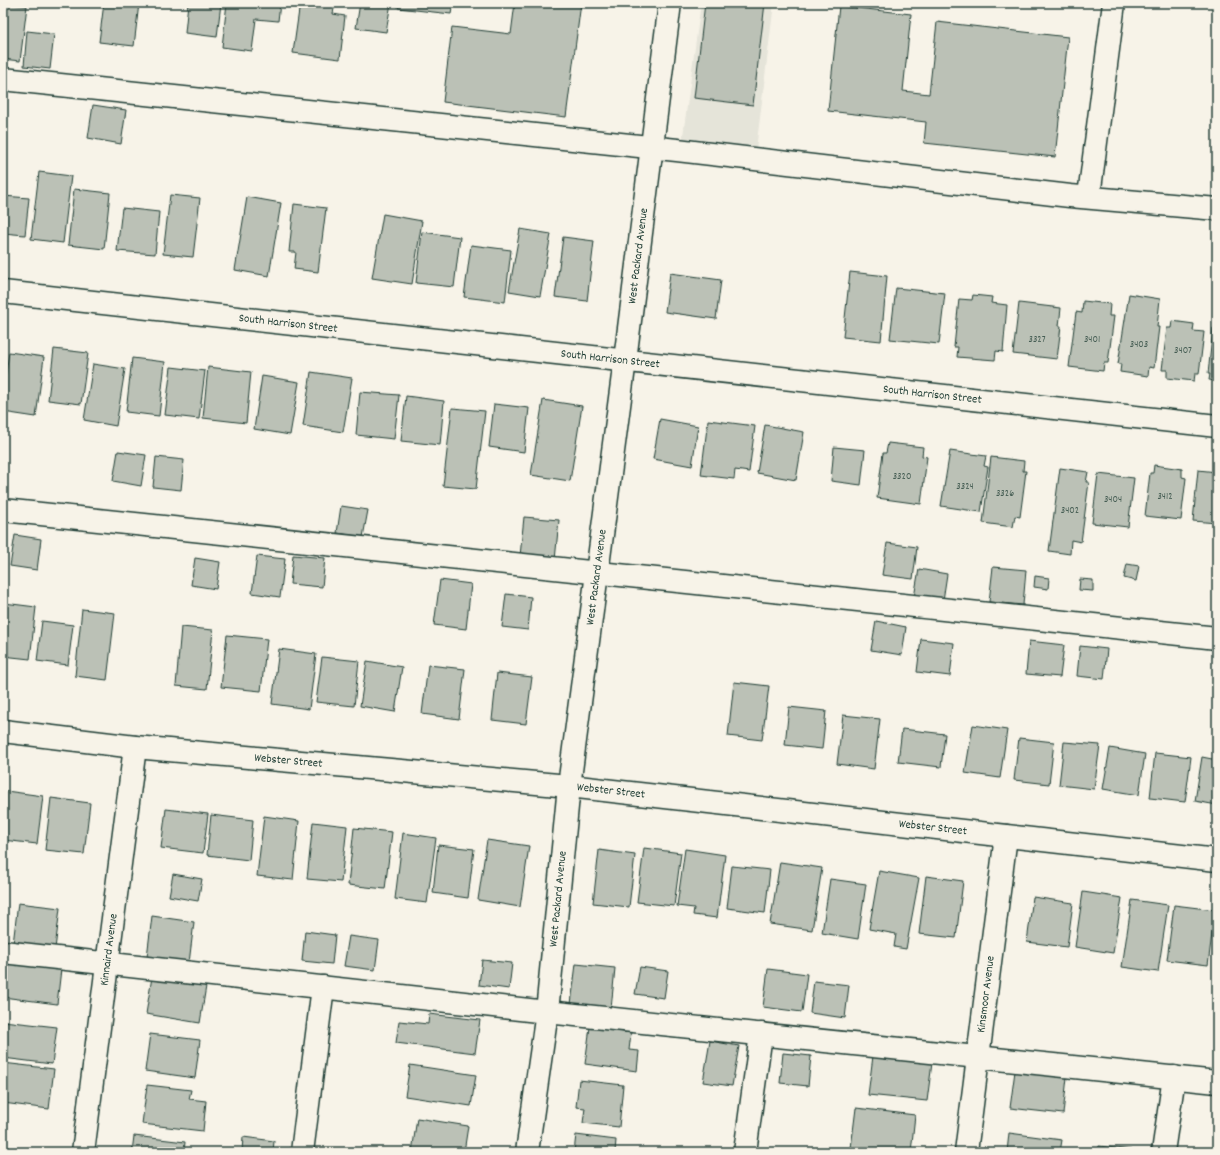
<svg xmlns="http://www.w3.org/2000/svg" width="1220" height="1155" font-family="Dekko,sans-serif">
<style>
.built{fill:#e5e4d9}
.building{fill:#bbc1b6;stroke:#1f3d34}
.lines{fill:none;stroke-linecap:round;stroke-linejoin:round}
.minor-casing{stroke:#1f3d34;stroke-width:25}
.minor{stroke:#f7f3e8;stroke-width:22}
.labels{text-anchor:middle;dominant-baseline:central;stroke-width:3;stroke-linejoin:round;paint-order:stroke}
.number-label{font-size:10px;fill:#465e54}
.street-label{font-size:12px;fill:#1f3d34;stroke:#f7f3e8}
</style>
<rect width="100%" height="100%" fill="#f7f3e8"/>
<filter id="ink" filterUnits="userSpaceOnUse"><feTurbulence type="fractalNoise" baseFrequency=".025" numOctaves="2"/><feDisplacementMap in="SourceGraphic" scale="8" xChannelSelector="R" yChannelSelector="G"/><feConvolveMatrix kernelMatrix="1 2 1 2 8 2 1 2 1" color-interpolation-filters="sRGB"/></filter>
<g filter="url(#ink)">
<path class="built" d="M 701,3 L 774,3 L 756,150 L 682,143 Z"/>
<path class="building" d="M 3,3 L 27,6 L 20,61 L 3,59 Z
M 104,3 L 139,3 L 134,46 L 99,42 Z
M 188,3 L 221,3 L 217,37 L 185,33 Z
M 227,3 L 280,3 L 278,21 L 256,19 L 252,51 L 222,47 Z
M 300,3 L 335,3 L 333,14 L 345,16 L 340,59 L 293,53 Z
M 360,3 L 391,3 L 386,32 L 356,28 Z
M 399,3 L 453,3 L 451,14 L 398,8 Z
M 515,3 L 581,3 L 566,117 L 443,102 L 452,27 L 511,34 Z
M 705,3 L 765,3 L 753,105 L 694,98 Z
M 839,6 L 911,14 L 903,91 L 929,94 L 937,22 L 1068,37 L 1055,157 L 924,143 L 926,122 L 828,111 Z
M 27,31 L 54,34 L 50,69 L 24,66 Z
M 93,105 L 126,110 L 121,144 L 88,138 Z
M 39,172 L 71,176 L 63,243 L 31,239 Z
M 74,189 L 110,193 L 104,249 L 68,245 Z
M 170,195 L 200,198 L 193,257 L 163,254 Z
M 3,196 L 29,198 L 25,235 L 3,233 Z
M 247,197 L 281,203 L 269,276 L 235,270 Z
M 294,204 L 326,208 L 318,272 L 294,269 L 296,252 L 289,252 Z
M 122,208 L 159,212 L 155,254 L 117,251 Z
M 383,214 L 422,221 L 412,284 L 372,278 Z
M 520,229 L 551,234 L 540,296 L 509,291 Z
M 422,232 L 460,237 L 454,287 L 416,283 Z
M 563,237 L 594,241 L 587,301 L 555,297 Z
M 471,245 L 511,250 L 505,302 L 464,297 Z
M 850,272 L 887,276 L 881,341 L 843,337 Z
M 670,273 L 721,280 L 716,319 L 665,312 Z
M 896,288 L 945,293 L 939,344 L 890,339 Z
M 1129,294 L 1160,299 L 1157,327 L 1159,327 L 1154,368 L 1149,367 L 1148,376 L 1120,372 L 1121,364 L 1118,364 Z
M 973,295 L 992,297 L 991,303 L 1007,305 L 1003,352 L 996,351 L 995,360 L 957,357 L 958,347 L 954,347 L 959,299 L 972,300 Z
M 1083,301 L 1110,304 L 1109,316 L 1114,316 L 1108,363 L 1104,363 L 1103,371 L 1069,367 L 1076,312 L 1082,313 Z
M 1019,303 L 1061,308 L 1059,326 L 1061,326 L 1057,359 L 1013,354 Z
M 1172,321 L 1194,324 L 1193,331 L 1204,332 L 1199,374 L 1195,374 L 1194,381 L 1167,378 L 1167,370 L 1162,370 L 1167,328 L 1171,328 Z
M 1213,328 L 1217,329 L 1217,381 L 1209,380 L 1210,374 L 1208,374 Z
M 54,349 L 88,353 L 81,404 L 48,400 Z
M 9,352 L 44,357 L 36,417 L 3,412 L 3,394 Z
M 132,358 L 165,362 L 159,416 L 126,412 Z
M 93,364 L 125,369 L 116,426 L 84,420 Z
M 171,367 L 205,371 L 199,419 L 165,415 Z
M 208,367 L 251,372 L 246,423 L 203,418 Z
M 311,372 L 352,378 L 343,432 L 303,426 Z
M 262,376 L 299,382 L 290,435 L 254,429 Z
M 360,392 L 399,395 L 394,439 L 356,435 Z
M 406,396 L 444,401 L 440,445 L 401,441 Z
M 543,400 L 582,406 L 570,481 L 531,475 Z
M 494,404 L 529,408 L 524,452 L 489,447 Z
M 452,408 L 485,411 L 476,489 L 443,486 Z
M 660,419 L 698,426 L 692,466 L 653,459 Z
M 708,420 L 755,426 L 749,472 L 735,470 L 734,479 L 701,475 Z
M 765,425 L 804,432 L 796,480 L 757,473 Z
M 888,443 L 923,447 L 922,456 L 927,457 L 921,504 L 877,498 L 883,453 L 886,453 Z
M 834,447 L 865,450 L 861,485 L 831,481 Z
M 118,451 L 146,455 L 141,486 L 113,481 Z
M 950,451 L 986,456 L 984,466 L 988,467 L 981,512 L 941,506 Z
M 156,457 L 184,460 L 181,490 L 153,487 Z
M 991,457 L 1024,461 L 1023,471 L 1026,471 L 1020,517 L 1015,516 L 1013,527 L 983,523 Z
M 1154,465 L 1182,469 L 1182,477 L 1186,478 L 1181,520 L 1145,516 L 1150,473 L 1153,473 Z
M 1060,468 L 1088,472 L 1086,482 L 1089,482 L 1081,542 L 1071,540 L 1070,554 L 1049,551 Z
M 1198,470 L 1217,472 L 1217,523 L 1193,521 Z
M 1098,474 L 1134,478 L 1128,527 L 1092,523 Z
M 341,506 L 368,510 L 363,537 L 337,533 Z
M 524,517 L 559,520 L 555,560 L 520,556 Z
M 15,535 L 41,539 L 37,570 L 10,566 Z
M 887,543 L 917,547 L 913,579 L 882,575 Z
M 293,555 L 325,558 L 322,587 L 290,584 Z
M 257,556 L 285,559 L 280,597 L 252,593 Z
M 195,558 L 220,562 L 216,589 L 191,585 Z
M 1127,564 L 1139,566 L 1136,581 L 1124,578 Z
M 993,567 L 1026,570 L 1023,605 L 989,602 Z
M 919,569 L 947,574 L 942,607 L 913,603 Z
M 1035,576 L 1049,578 L 1048,589 L 1034,587 Z
M 1080,579 L 1093,580 L 1093,591 L 1079,590 Z
M 440,580 L 471,584 L 466,629 L 434,625 Z
M 506,594 L 531,597 L 528,630 L 502,627 Z
M 4,603 L 36,607 L 30,659 L 3,656 Z
M 82,609 L 115,613 L 107,680 L 75,676 Z
M 42,621 L 73,625 L 68,665 L 37,661 Z
M 876,621 L 906,627 L 902,655 L 871,650 Z
M 181,627 L 213,630 L 207,689 L 176,686 Z
M 227,635 L 267,639 L 261,691 L 221,687 Z
M 921,639 L 954,643 L 950,676 L 917,672 Z
M 1029,641 L 1064,645 L 1060,677 L 1026,674 Z
M 1080,646 L 1107,649 L 1104,679 L 1077,676 Z
M 279,649 L 316,654 L 309,709 L 272,704 Z
M 322,657 L 359,661 L 354,706 L 316,702 Z
M 367,661 L 402,667 L 395,712 L 360,706 Z
M 428,665 L 465,669 L 459,719 L 422,714 Z
M 497,673 L 532,677 L 526,724 L 492,720 Z
M 734,682 L 769,686 L 762,740 L 728,736 Z
M 789,707 L 826,711 L 822,749 L 785,745 Z
M 843,715 L 880,719 L 874,769 L 837,764 Z
M 973,725 L 1007,730 L 1000,778 L 965,773 Z
M 902,729 L 945,734 L 941,767 L 898,762 Z
M 1019,738 L 1054,742 L 1049,784 L 1014,780 Z
M 1064,742 L 1100,745 L 1094,789 L 1059,785 Z
M 1110,748 L 1145,754 L 1139,795 L 1103,789 Z
M 1155,753 L 1191,757 L 1185,802 L 1150,798 Z
M 1202,757 L 1217,760 L 1217,805 L 1195,801 Z
M 6,791 L 43,796 L 37,844 L 3,840 L 3,812 Z
M 51,798 L 90,803 L 84,854 L 45,850 Z
M 166,809 L 208,814 L 203,853 L 161,848 Z
M 211,815 L 253,820 L 249,860 L 207,855 Z
M 264,816 L 299,821 L 293,880 L 257,876 Z
M 313,822 L 347,826 L 341,882 L 307,879 Z
M 354,828 L 392,832 L 385,889 L 348,885 Z
M 403,833 L 436,838 L 427,903 L 395,899 Z
M 487,840 L 529,846 L 520,907 L 478,900 Z
M 438,845 L 474,849 L 468,898 L 433,893 Z
M 644,848 L 681,853 L 674,906 L 637,902 Z
M 685,849 L 725,855 L 717,918 L 693,915 L 694,908 L 677,906 Z
M 599,850 L 635,855 L 629,907 L 593,903 Z
M 780,862 L 822,868 L 812,930 L 770,924 Z
M 732,866 L 770,870 L 765,913 L 727,908 Z
M 879,871 L 919,878 L 906,949 L 894,947 L 896,934 L 869,929 Z
M 173,874 L 202,879 L 198,901 L 169,896 Z
M 926,876 L 963,881 L 956,938 L 919,934 Z
M 830,879 L 866,884 L 858,939 L 822,933 Z
M 1083,892 L 1122,898 L 1113,953 L 1075,947 Z
M 1033,897 L 1073,903 L 1067,947 L 1027,942 Z
M 1132,900 L 1168,905 L 1158,972 L 1122,967 Z
M 18,903 L 60,908 L 55,949 L 13,944 Z
M 1174,905 L 1215,910 L 1208,965 L 1167,960 Z
M 152,916 L 194,922 L 189,963 L 147,957 Z
M 305,931 L 335,935 L 332,964 L 302,961 Z
M 1217,932 L 1217,953 L 1214,953 Z
M 349,936 L 379,940 L 375,970 L 344,966 Z
M 482,960 L 512,963 L 509,989 L 479,985 Z
M 5,962 L 61,969 L 57,1004 L 3,997 Z
M 576,964 L 615,968 L 611,1009 L 571,1004 Z
M 640,967 L 668,971 L 664,998 L 635,994 Z
M 768,969 L 807,974 L 802,1012 L 763,1007 Z
M 152,977 L 206,986 L 200,1023 L 146,1014 Z
M 814,981 L 849,985 L 845,1018 L 810,1013 Z
M 429,1014 L 480,1020 L 475,1053 L 396,1043 L 399,1021 L 428,1024 Z
M 3,1021 L 57,1027 L 52,1064 L 3,1058 Z
M 590,1027 L 631,1033 L 629,1050 L 639,1051 L 637,1071 L 585,1064 Z
M 150,1034 L 200,1040 L 195,1078 L 145,1071 Z
M 710,1041 L 739,1046 L 732,1086 L 703,1082 Z
M 783,1053 L 811,1056 L 808,1086 L 780,1083 Z
M 873,1056 L 932,1063 L 927,1101 L 868,1095 Z
M 3,1063 L 54,1069 L 49,1109 L 3,1103 Z
M 410,1065 L 476,1075 L 471,1106 L 405,1096 Z
M 1015,1071 L 1067,1077 L 1063,1114 L 1010,1108 Z
M 579,1080 L 623,1085 L 619,1127 L 583,1123 L 585,1108 L 576,1107 Z
M 147,1085 L 191,1090 L 189,1099 L 206,1101 L 203,1131 L 142,1124 Z
M 856,1108 L 915,1115 L 911,1152 L 886,1152 L 851,1148 Z
M 417,1118 L 468,1126 L 464,1152 L 412,1152 Z
M 1009,1133 L 1062,1140 L 1060,1152 L 1007,1152 Z
M 576,1135 L 616,1140 L 615,1152 L 574,1152 Z
M 134,1136 L 185,1142 L 184,1152 L 132,1152 Z
M 243,1137 L 274,1141 L 273,1152 L 242,1152 Z
M 1099,1146 L 1132,1150 L 1131,1152 L 1098,1152 Z"/>
<g class="lines">
<defs>
<g id="minor">
<path d="M 3,79 L 677,150 L 1070,196 L 1217,209"/>
<path d="M 1089,196 L 1114,3"/>
<path id="s1" d="M 3,292 L 1217,426"/>
<path d="M 3,510 L 1217,638"/>
<path id="s2" d="M 3,731 L 135,747 L 569,786 L 1217,860"/>
<path d="M 3,952 L 547,1012 L 1217,1082"/>
<path id="s3" d="M 83,1152 L 135,747"/>
<path d="M 302,1152 L 323,987"/>
<path id="s4" d="M 527,1152 L 547,1012 L 569,786 L 625,360 L 670,3"/>
<path d="M 745,1152 L 761,1034"/>
<path id="s5" d="M 966,1152 L 1006,836"/>
<path d="M 1163,1152 L 1174,1077"/>
</g>
</defs>
<use href="#minor" class="minor-casing"/>
<use href="#minor" class="minor"/>
</g>
</g>
<g class="labels">
<g class="number-label">
<text x="1037" y="340">3327</text>
<text x="1092" y="340">3401</text>
<text x="1139" y="345">3403</text>
<text x="1183" y="351">3407</text>
<text x="902" y="477">3320</text>
<text x="965" y="487">3324</text>
<text x="1005" y="494">3326</text>
<text x="1165" y="497">3412</text>
<text x="1113" y="500">3404</text>
<text x="1070" y="511">3402</text>
</g>
<g class="street-label">
<text stroke="none"><textPath href="#s4" startOffset="903">West Packard Avenue</textPath></text>
<text stroke="none"><textPath href="#s1" startOffset="287">South Harrison Street</textPath></text>
<text stroke="none"><textPath href="#s1" startOffset="611">South Harrison Street</textPath></text>
<text stroke="none"><textPath href="#s1" startOffset="935">South Harrison Street</textPath></text>
<text stroke="none"><textPath href="#s4" startOffset="579">West Packard Avenue</textPath></text>
<text stroke="none"><textPath href="#s2" startOffset="287">Webster Street</textPath></text>
<text stroke="none"><textPath href="#s2" startOffset="611">Webster Street</textPath></text>
<text stroke="none"><textPath href="#s2" startOffset="935">Webster Street</textPath></text>
<text stroke="none"><textPath href="#s4" startOffset="255">West Packard Avenue</textPath></text>
<text stroke="none"><textPath href="#s3" startOffset="204">Kinnaird Avenue</textPath></text>
<text stroke="none"><textPath href="#s5" startOffset="159">Kinsmoor Avenue</textPath></text>
</g>
</g>
<rect width="1220" height="1155" fill="none" stroke="#f7f3e8" stroke-width="16"/>
<rect x="8" y="8" width="1204" height="1139" fill="none" stroke="#1f3d34" stroke-width="1.5" filter="url(#ink)"/>
</svg>
